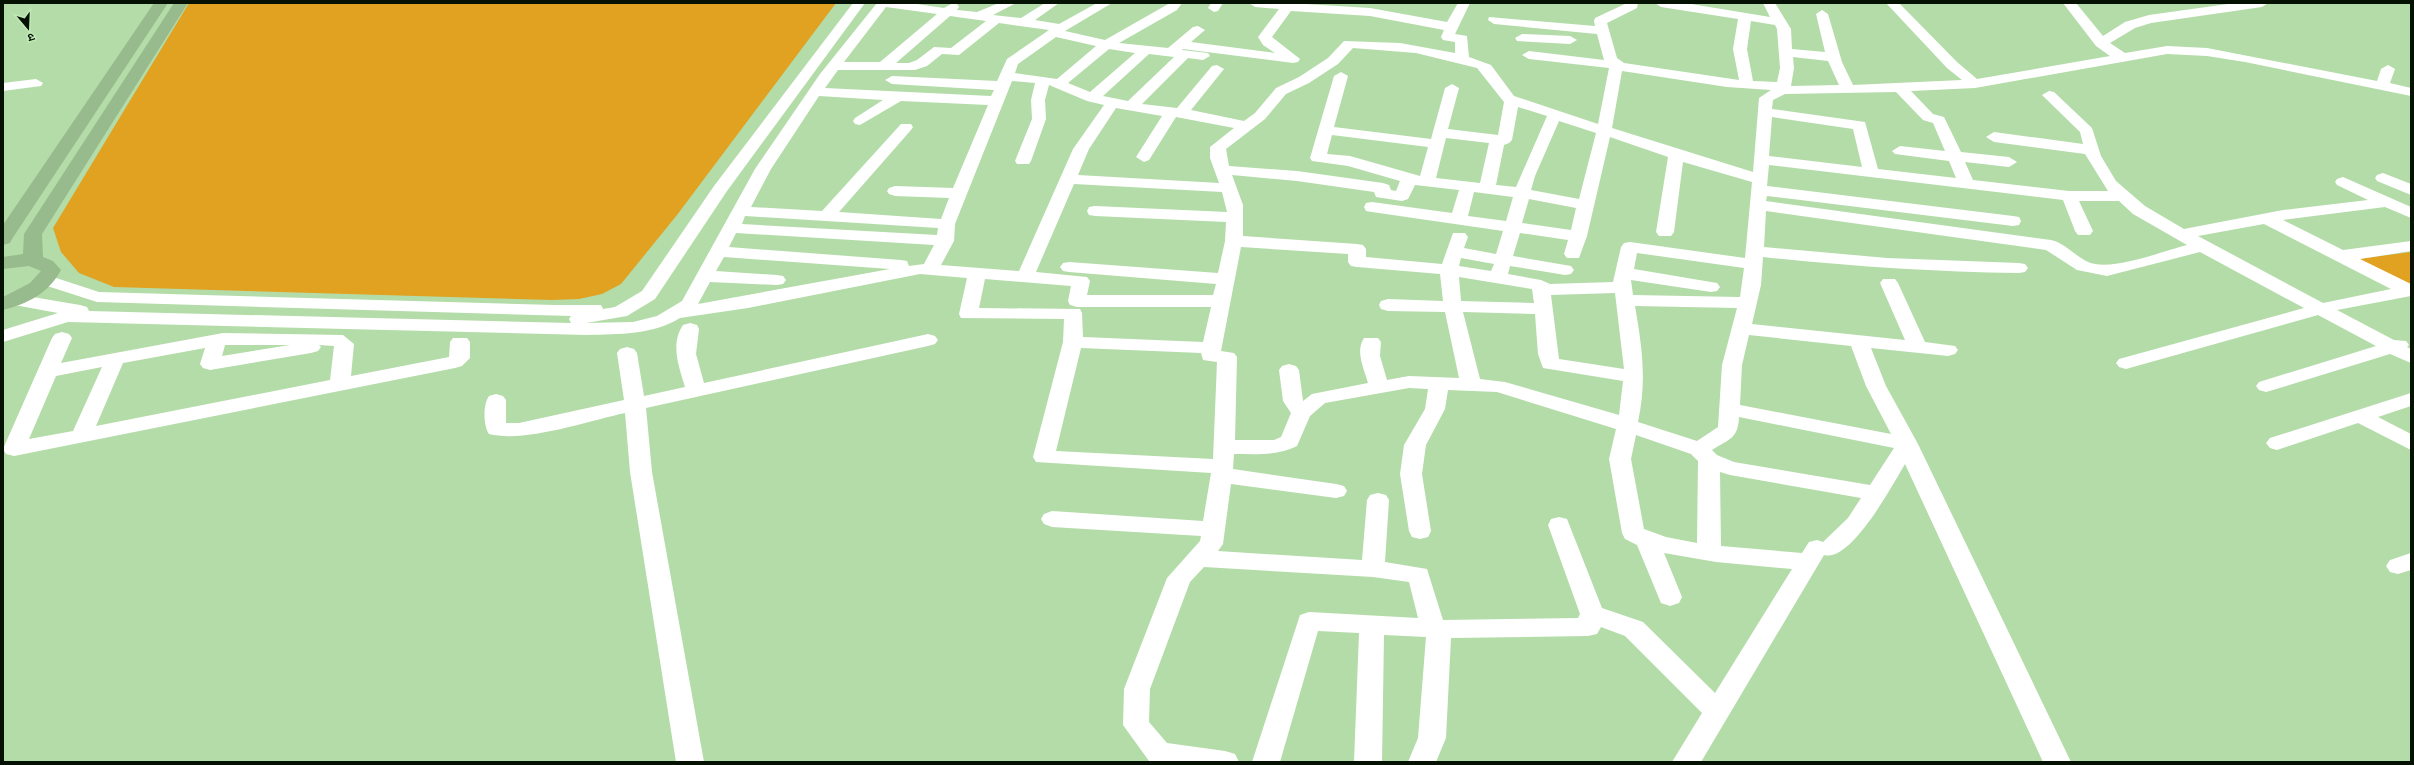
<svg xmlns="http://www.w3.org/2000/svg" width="2414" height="765" font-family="'Fira Sans Condensed','Noto Sans Devanagari',sans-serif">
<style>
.green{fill:#e1a121}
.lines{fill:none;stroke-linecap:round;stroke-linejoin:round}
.minor{fill:#fff;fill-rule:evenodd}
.major{fill:#97bb8c;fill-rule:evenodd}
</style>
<rect width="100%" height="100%" fill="#b4dca9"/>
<path class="green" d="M 189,3 L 836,3 L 677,215 L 621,284 L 602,294 L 579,299 L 552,300 L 114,287 L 79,273 L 61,252 L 53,228 Z
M 2411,252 L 2411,287 L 2358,259 Z"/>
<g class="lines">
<path class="minor" d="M 853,3 L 865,3 L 727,191 L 655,299 L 627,316 L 586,323 L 633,322 L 657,316 L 682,301 L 755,169 L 820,74 L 877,3 L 910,3 L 944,8 L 953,3 L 957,4 L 959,7 L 957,10 L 977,12 L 999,3 L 1016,3 L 993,15 L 1021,18 L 1045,3 L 1059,3 L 1035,20 L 1059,24 L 1097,3 L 1112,3 L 1065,31 L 1105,40 L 1170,3 L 1182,3 L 1177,10 L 1119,43 L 1168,48 L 1193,27 L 1198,26 L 1205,30 L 1191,42 L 1275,53 L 1263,45 L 1258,37 L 1279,9 L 1255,7 L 1249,3 L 1289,3 L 1370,8 L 1447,22 L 1458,3 L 1470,3 L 1455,34 L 1467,36 L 1469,57 L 1491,65 L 1514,96 L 1598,124 L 1609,68 L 1529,59 L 1522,55 L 1529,51 L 1604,60 L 1597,34 L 1494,24 L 1488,20 L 1489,17 L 1595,26 L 1594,21 L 1595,18 L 1627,3 L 1638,3 L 1637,8 L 1607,23 L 1617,58 L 1624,63 L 1739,80 L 1733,49 L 1738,19 L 1661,7 L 1655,3 L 1685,3 L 1770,17 L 1763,3 L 1775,3 L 1791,29 L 1792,49 L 1825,52 L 1816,14 L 1822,10 L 1828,14 L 1842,62 L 1853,85 L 1962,80 L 1947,68 L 1886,3 L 1899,3 L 1957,62 L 1977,79 L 2110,56 L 2096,46 L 2063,3 L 2076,3 L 2103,36 L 2125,22 L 2149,15 L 2235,3 L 2268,3 L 2262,7 L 2151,23 L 2135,28 L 2110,43 L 2125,53 L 2167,46 L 2207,48 L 2377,81 L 2381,69 L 2388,65 L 2395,69 L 2390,83 L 2411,88 L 2411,96 L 2245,62 L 2207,56 L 2167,54 L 1975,88 L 1911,91 L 1933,114 L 1944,117 L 1961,152 L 2009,157 L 2017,162 L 2009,167 L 1965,162 L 1973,180 L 2069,191 L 2108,191 L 2085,154 L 1994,142 L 1986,137 L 1994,132 L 2083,144 L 2080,132 L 2042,95 L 2049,91 L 2054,92 L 2092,128 L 2101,156 L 2116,181 L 2145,206 L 2184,229 L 2283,210 L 2368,200 L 2337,185 L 2335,182 L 2337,179 L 2343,177 L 2411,207 L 2411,218 L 2385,207 L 2283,220 L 2343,250 L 2411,241 L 2411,251 L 2360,259 L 2411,284 L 2411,296 L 2337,310 L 2394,340 L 2406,341 L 2409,345 L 2407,347 L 2411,349 L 2411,363 L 2390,354 L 2273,390 L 2266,392 L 2259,390 L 2256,386 L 2259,382 L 2376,346 L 2318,315 L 2126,369 L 2119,367 L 2116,363 L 2119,359 L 2304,308 L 2200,252 L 2107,276 L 2077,270 L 2046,250 L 1766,211 L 1764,247 L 1887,258 L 2019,263 L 2025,264 L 2028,268 L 2025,272 L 2019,273 C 1933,272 1848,266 1763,257 L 1761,285 L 1752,324 L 1905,340 L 1880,283 L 1883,279 L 1895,279 L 1898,283 L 1925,342 L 1955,346 L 1958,350 L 1955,354 L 1948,356 L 1871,348 L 1886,386 L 1918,444 L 2071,762 L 2043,762 L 1905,464 C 1893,484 1851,563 1824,555 L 1701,762 L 1672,762 L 1702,713 L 1625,636 L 1601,627 L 1597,634 L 1588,636 L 1451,638 L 1446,738 L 1436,762 L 1408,762 L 1418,738 L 1426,637 L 1384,635 L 1382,762 L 1354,762 L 1359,633 L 1318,631 L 1280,762 L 1252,762 L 1300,615 L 1309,612 L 1418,618 L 1409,582 L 1373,577 L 1204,567 L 1190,582 L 1150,689 L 1149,722 L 1167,743 L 1225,751 L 1235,754 L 1239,762 L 1152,762 L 1149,761 L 1123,725 L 1124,689 L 1167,578 L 1200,541 L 1201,536 L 1052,527 L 1044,524 L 1041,519 L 1044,514 L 1052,511 L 1203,521 L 1211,473 L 1036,462 L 1033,457 L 1063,342 L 1064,319 L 961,318 L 959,314 L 967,278 L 920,274 L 748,308 L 680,318 C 653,335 618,334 587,335 L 68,322 L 3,342 L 3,330 L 58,313 L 9,304 L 6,300 L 9,296 L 15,294 L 80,305 L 87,307 L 89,311 L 571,323 L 569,319 L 571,316 L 97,302 L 41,284 L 38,280 L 41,276 L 47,275 L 99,292 L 554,305 L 601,305 L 603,309 L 615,307 L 642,291 L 714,186 ZM 886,7 L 937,14 L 880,62 L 844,62 ZM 1291,11 L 1370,16 L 1444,30 L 1441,37 L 1443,40 L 1455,42 L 1455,53 L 1400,43 L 1344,41 L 1328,58 L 1299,77 L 1276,88 L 1255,113 L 1244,121 L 1191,110 L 1224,69 L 1217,65 L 1212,66 L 1177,108 L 1142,104 L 1188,58 L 1203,60 L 1210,56 L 1208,53 L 1182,50 L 1183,49 L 1293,63 L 1298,62 L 1300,59 L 1272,37 ZM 950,16 L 986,21 L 951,48 L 934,47 L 917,60 L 909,63 L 896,63 ZM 1751,21 L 1775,25 L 1777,29 L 1780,68 L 1777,82 L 1753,81 L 1747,49 ZM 999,23 L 1049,30 L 1007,59 L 997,81 L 892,76 L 885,80 L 892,84 L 994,90 L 991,96 L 825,88 L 838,70 L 915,70 L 927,66 L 942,54 L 959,55 ZM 1056,37 L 1096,46 L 1057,79 L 1015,73 L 1018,64 ZM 1353,48 L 1416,53 L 1477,68 L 1504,102 L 1498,135 L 1448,129 L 1459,88 L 1452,84 L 1445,88 L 1431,139 L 1334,127 L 1348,76 L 1341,72 L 1334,76 L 1310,158 L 1312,161 L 1348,166 L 1400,181 L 1396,191 L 1391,190 L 1389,185 L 1383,183 L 1297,171 L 1229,166 L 1226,149 L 1265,119 L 1286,94 L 1309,83 L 1338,64 ZM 1109,49 L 1135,53 L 1090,92 L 1068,83 ZM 1149,54 L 1174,57 L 1128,101 L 1103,96 ZM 1793,57 L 1828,61 L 1839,85 L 1791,86 L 1794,68 ZM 1622,71 L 1727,87 L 1771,90 L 1759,98 L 1753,172 L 1612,128 ZM 1012,81 L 1035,83 L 1031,100 L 1032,119 L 1015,161 L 1017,164 L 1029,164 L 1031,161 L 1046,119 L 1045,100 L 1049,85 L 1087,101 L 1104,105 L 1073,149 L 1019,271 L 941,265 L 954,241 L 955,224 ZM 1896,92 L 1923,120 L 1933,123 L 1945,151 L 1900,146 L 1892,151 L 1895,154 L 1949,161 L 1956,178 L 1878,169 L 1865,122 L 1772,109 L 1773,100 L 1785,94 ZM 819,96 L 883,100 L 855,118 L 853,121 L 855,124 L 860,125 L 901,101 L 988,105 L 953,188 L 895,186 L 889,188 L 887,191 L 889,194 L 895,196 L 949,198 L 941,219 L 839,212 L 911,130 L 913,127 L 911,124 L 901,124 L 822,211 L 751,207 L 771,169 ZM 1518,107 L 1547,116 L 1516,187 L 1496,185 L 1504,145 L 1509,143 L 1512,140 ZM 1116,108 L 1162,116 L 1136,157 L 1144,162 L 1149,160 L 1176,117 L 1234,128 L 1210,147 L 1210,158 L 1219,183 L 1078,175 L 1089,149 ZM 1772,117 L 1853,129 L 1862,167 L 1769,156 ZM 1559,121 L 1596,133 L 1579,199 L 1531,190 L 1535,176 ZM 1332,135 L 1428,147 L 1420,176 L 1350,156 L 1327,154 ZM 1610,137 L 1668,157 L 1656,232 L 1659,236 L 1671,236 L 1674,232 L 1683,162 L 1752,182 L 1745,258 L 1630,242 L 1624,243 L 1621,247 L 1613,282 L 1550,284 L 1541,280 L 1508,274 L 1510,266 L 1565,275 L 1571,274 L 1574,270 L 1571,266 L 1513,256 L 1520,233 L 1568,240 L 1564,254 L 1567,258 L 1579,258 L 1587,236 ZM 1446,138 L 1489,143 L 1480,183 L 1436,178 ZM 1769,165 L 2063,200 L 2075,231 L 2078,235 L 2090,235 L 2093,231 L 2079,201 L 2119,201 L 2133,214 L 2187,245 C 2163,251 2111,272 2088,262 C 2075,256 2065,243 2051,240 L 1766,201 L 1767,196 L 2013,226 L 2019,225 L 2021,221 L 2019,217 L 2013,216 L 1767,186 ZM 1232,175 L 1297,181 L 1374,192 L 1376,197 L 1402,201 L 1408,199 L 1415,185 L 1459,190 L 1452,213 L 1372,202 L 1366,203 L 1364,207 L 1366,211 L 1372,212 L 1503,231 L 1496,254 L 1464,248 L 1468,237 L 1465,233 L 1453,233 L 1442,264 L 1366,257 L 1366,249 L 1363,245 L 1357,244 L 1243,236 L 1243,205 ZM 1074,184 L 1222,192 L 1227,212 L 1095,206 L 1089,207 L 1087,211 L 1089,215 L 1095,216 L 1226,222 L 1225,241 L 1218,273 L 1069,262 L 1063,263 L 1060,267 L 1063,271 L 1069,272 L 1216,284 L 1213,295 L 1087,295 L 1090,281 L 1087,277 L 1036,272 ZM 1474,192 L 1513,197 L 1506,221 L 1468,216 ZM 1529,199 L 1576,208 L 1571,230 L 1522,223 ZM 745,216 L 938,228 L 937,235 L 742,224 ZM 2264,224 L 2391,289 L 2323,303 L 2198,236 ZM 736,233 L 934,245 L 924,264 L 909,266 L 907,261 L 901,260 L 729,247 ZM 1241,247 L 1348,254 L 1348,262 L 1351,266 L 1357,267 L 1440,274 L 1443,301 L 1388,299 L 1381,301 L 1379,305 L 1381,309 L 1388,311 L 1445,312 L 1459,378 L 1409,376 L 1387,380 L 1380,356 L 1381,342 L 1378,338 L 1364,338 C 1355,351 1364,369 1368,383 L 1312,394 L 1303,401 L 1299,370 L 1296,366 L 1289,364 L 1282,366 L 1279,370 L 1283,401 L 1291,413 L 1281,437 L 1274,440 L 1235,440 L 1237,357 L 1234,353 L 1221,351 ZM 1637,253 L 1744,268 L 1740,297 L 1633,295 L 1631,280 L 1711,292 L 1717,291 L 1720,287 L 1717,283 L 1711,282 L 1634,269 ZM 724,257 L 890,269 L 698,304 L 710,282 L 777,285 L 783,284 L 786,280 L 783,276 L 777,275 L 716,271 ZM 1461,258 L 1494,264 L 1491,271 L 1459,266 ZM 1459,277 L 1532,289 L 1534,303 L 1461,301 ZM 985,279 L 1071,286 L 1068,301 L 1070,305 L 1077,307 L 1211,307 L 1203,342 L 1083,337 L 1082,313 L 1080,309 L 979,308 ZM 1615,293 L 1624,369 L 1559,359 L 1551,295 ZM 1635,306 L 1737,308 L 1722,365 L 1718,427 L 1697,441 L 1638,422 C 1647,380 1642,347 1635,306 ZM 1463,312 L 1535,314 L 1538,354 L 1543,368 L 1623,381 L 1619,415 L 1505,382 L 1480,379 ZM 1749,335 L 1851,346 L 1866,386 L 1891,434 L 1740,405 L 1742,365 ZM 1081,348 L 1201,353 L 1203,360 L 1217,362 L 1213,459 L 1056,451 ZM 1409,388 L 1428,389 L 1425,409 L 1404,445 L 1400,474 L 1409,531 L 1412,537 L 1420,539 L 1428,537 L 1431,531 L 1422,474 L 1426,445 L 1445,409 L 1448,390 L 1497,392 L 1616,429 L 1609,459 L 1622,533 L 1625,539 L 1637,545 L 1661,603 L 1670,606 L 1679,603 L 1682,597 L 1664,553 L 1716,562 L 1792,569 L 1715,693 L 1643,622 L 1602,608 L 1567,519 L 1559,517 L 1551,519 L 1548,525 L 1580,614 L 1578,618 L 1443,620 L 1427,569 L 1385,562 L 1389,500 L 1386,495 L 1378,493 L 1370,495 L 1367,500 L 1362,560 L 1218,551 L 1223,544 L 1231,484 L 1336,498 L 1344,496 L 1347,491 L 1344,486 L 1336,484 L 1233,469 L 1234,454 C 1257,454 1277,456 1297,446 L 1310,416 L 1325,403 ZM 1739,417 L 1894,448 L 1870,485 L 1734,462 L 1717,455 L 1712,450 C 1729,439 1738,439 1739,417 ZM 1636,435 L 1691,454 L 1698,461 L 1697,543 L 1666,537 L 1644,529 L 1631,459 ZM 1720,472 L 1730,475 L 1861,498 L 1848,518 L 1823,542 L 1817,540 L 1809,542 L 1802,553 L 1721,546 Z
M 1211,3 L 1223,3 L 1218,11 L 1214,12 L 1208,8 Z
M 1522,34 L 1570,36 L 1577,40 L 1570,44 L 1517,41 L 1515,38 Z
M 36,79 L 43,83 L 41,86 L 3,91 L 3,83 Z
M 2383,173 L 2411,184 L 2411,195 L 2377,181 L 2375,178 L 2377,175 Z
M 690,323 L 697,325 L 699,329 L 696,354 L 704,383 L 928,334 L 935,336 L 938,340 L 935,344 L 928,346 L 646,408 L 652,472 L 704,762 L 676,762 L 630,472 L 625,413 C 588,421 525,443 489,434 C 483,425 483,404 489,396 L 496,394 L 503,396 L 506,400 L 506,423 L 519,423 L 624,400 L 617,353 L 620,349 L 627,347 L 634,349 L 637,353 L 644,396 L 685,387 C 679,367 670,344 683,325 Z
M 62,332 L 69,334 L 72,338 L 61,363 L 223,333 L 343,335 L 354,344 L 351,376 L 449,357 L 450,342 L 453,338 L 467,338 L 470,342 L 470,358 L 462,366 L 455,368 L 14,456 L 6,454 L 3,449 L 52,338 L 55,334 ZM 225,345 L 290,345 L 222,356 ZM 319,345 L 334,346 L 330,380 L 96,426 L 123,363 L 205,348 L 200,364 L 203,368 L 210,370 L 311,353 L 318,351 L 321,347 ZM 102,367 L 73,431 L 29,439 L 56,376 Z
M 2411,393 L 2411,406 L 2378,417 L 2411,434 L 2411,450 L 2358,423 L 2277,450 L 2270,448 L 2266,443 L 2270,438 Z
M 2411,553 L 2411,570 L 2398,574 L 2390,572 L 2386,566 L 2390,560 Z"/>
<path class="major" d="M 154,3 L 168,3 L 12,239 L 10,243 L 3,245 L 3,225 Z
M 174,3 L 188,3 L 42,234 L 43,257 L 53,261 L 61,270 C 49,293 27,304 3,310 L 3,297 L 30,283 L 41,271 L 29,266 L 3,269 L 3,257 L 23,254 L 24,234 Z"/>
</g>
<rect width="2414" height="765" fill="none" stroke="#051203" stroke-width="8"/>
<g transform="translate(28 28) rotate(161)" stroke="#c1e9b5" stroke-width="3" paint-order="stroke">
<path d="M0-3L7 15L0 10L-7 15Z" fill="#051203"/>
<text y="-6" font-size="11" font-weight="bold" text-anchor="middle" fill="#051203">उ</text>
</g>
</svg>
